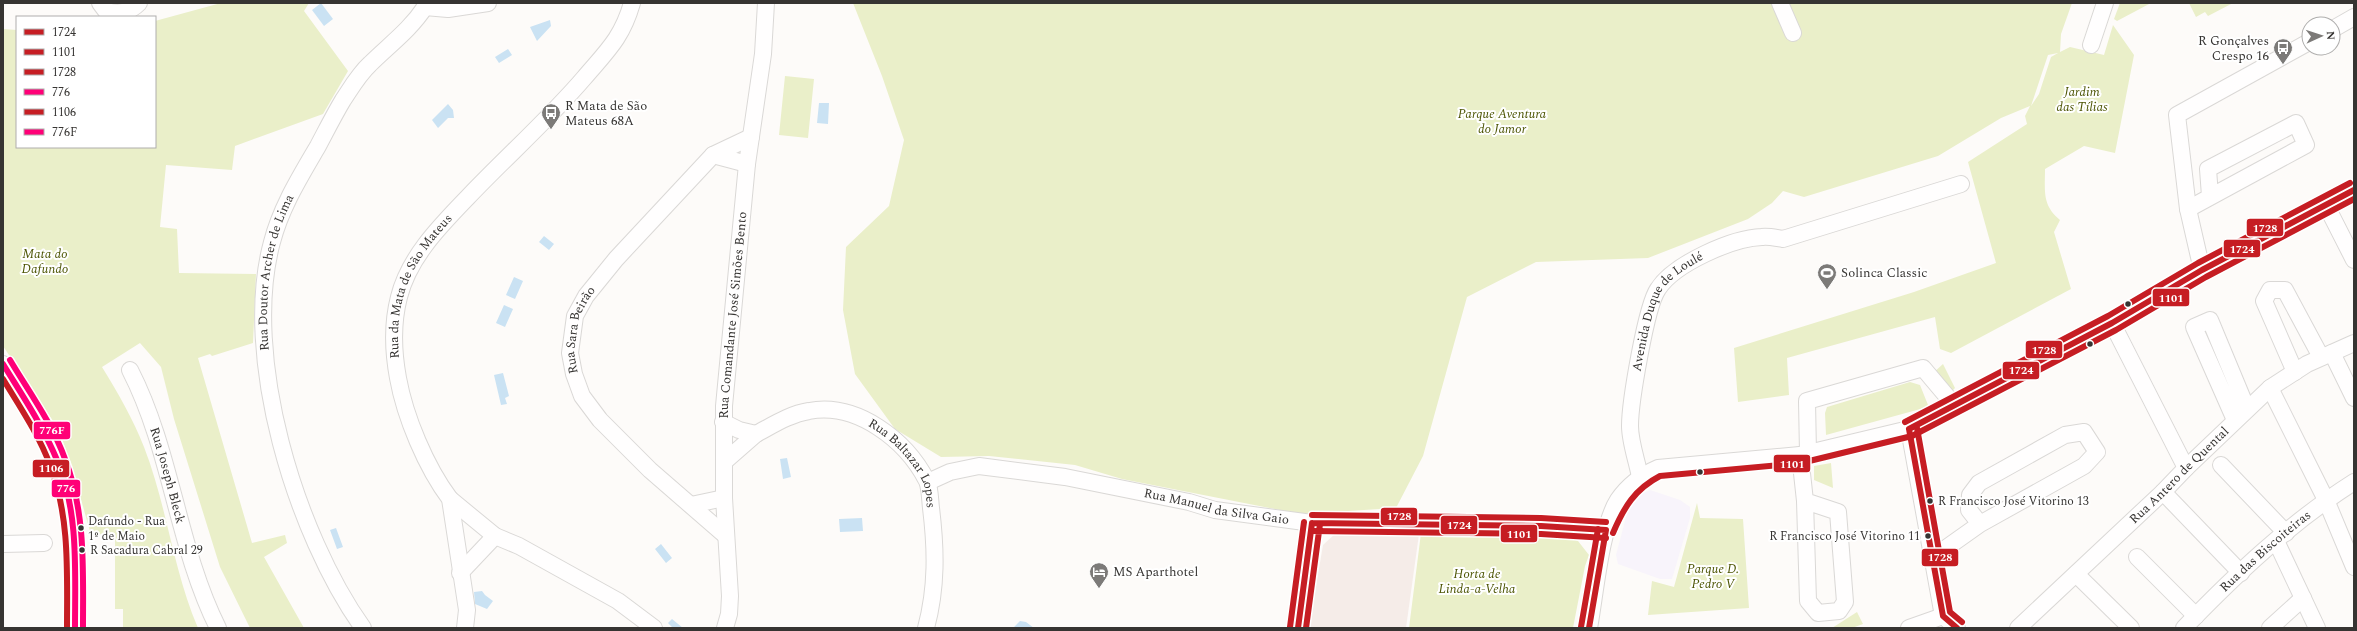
<svg xmlns="http://www.w3.org/2000/svg" width="2357" height="631" font-family="Spectral,serif">
<style>
.industrial{fill:#f8f4fb}
.education{fill:#f5ece8}
.green{fill:#eaefc9;fill-rule:evenodd}
.water{fill:#cae2f3}
.lines{fill:none;stroke-linecap:round;stroke-linejoin:round}
.minor-casing{stroke:#dad8d6;stroke-width:18}
.minor{stroke:#fffefe;stroke-width:16}
.bus-1-casing{stroke:#fff;stroke-width:9}
.bus-2-casing{stroke:#fff;stroke-width:9}
.bus-3-casing{stroke:#fff;stroke-width:9}
.bus-4-casing{stroke:#fff;stroke-width:9}
.bus-5-casing{stroke:#fff;stroke-width:9}
.bus-6-casing{stroke:#fff;stroke-width:9}
.bus-1{stroke:#c61d23;stroke-width:6}
.bus-2{stroke:#c61d23;stroke-width:6}
.bus-3{stroke:#c61d23;stroke-width:6}
.bus-4{stroke:#f07;stroke-width:6}
.bus-5{stroke:#c61d23;stroke-width:6}
.bus-6{stroke:#f07;stroke-width:6}
.bus-dot{fill:#363432;stroke:#fff;stroke-width:1.5}
.labels{text-anchor:middle;dominant-baseline:central;stroke-width:4;stroke-linejoin:round;paint-order:stroke}
.bus-label{font-size:12px;fill:#363432;stroke:#fff;text-anchor:start}
.poi-label{font-size:13px;fill:#363432;stroke:#fff;text-anchor:start}
.park-label{font-size:13px;font-style:italic;fill:#4e5605;stroke:#fff}
.street-label{font-size:13px;fill:#363432;stroke:#fff}
.line-badge{stroke:#fff;stroke-width:1.5}
.badge-label{font-size:11px;text-anchor:middle;font-weight:bold;fill:#fff}
</style>
<rect width="100%" height="100%" fill="#fdfbf9"/>
<path class="industrial" d="M 1650,490 L 1680,500 L 1690,507 L 1690,518 L 1672,579 L 1660,579 L 1618,564 L 1616,555 L 1629,506 L 1635,497 Z"/>
<path class="education" d="M 1356,532 L 1419,534 L 1406,628 L 1309,628 L 1323,545 L 1335,534 Z"/>
<path class="green" d="M 221,3 L 309,3 L 304,11 L 348,71 L 323,114 L 235,146 L 232,170 L 166,165 L 160,227 L 177,229 L 179,273 L 256,274 L 253,343 L 212,356 L 210,354 L 198,358 L 252,543 L 285,535 L 287,543 L 264,557 L 304,628 L 250,628 L 220,567 L 174,419 L 161,367 L 140,343 L 102,367 C 118,393 133,419 144,447 C 167,506 173,570 198,628 L 123,628 L 123,609 L 115,609 L 115,533 L 91,535 L 73,471 L 59,430 L 3,346 L 3,29 L 17,30 L 17,147 L 155,147 L 155,21 Z
M 853,3 L 2072,3 L 2061,34 L 2060,52 L 2070,47 L 2104,55 L 2113,25 L 2134,55 L 2115,153 L 2084,146 L 2045,169 C 2045,192 2042,205 2060,220 L 2054,232 L 2071,289 L 1951,353 L 1940,349 L 1935,317 L 1787,358 L 1789,395 L 1738,402 L 1734,348 L 1914,292 L 1996,263 L 1968,162 L 2027,124 L 2025,116 L 2030,106 L 2001,118 L 1938,156 L 1804,197 L 1783,191 L 1772,203 L 1748,219 L 1648,258 L 1536,262 L 1467,297 L 1423,456 L 1396,508 L 1300,514 L 1122,479 L 1075,465 L 989,456 L 941,457 L 895,429 L 855,374 L 843,310 L 846,247 L 889,206 L 904,140 L 882,76 ZM 2058,53 L 2051,57 L 2039,94 L 2031,106 L 2048,55 Z
M 2120,3 L 2151,3 L 2117,21 L 2114,19 Z
M 2189,3 L 2233,3 L 2208,16 L 2205,12 L 2196,17 Z
M 785,76 L 814,79 L 808,138 L 779,135 Z
M 1943,364 L 1955,388 L 1950,393 L 1932,374 Z
M 1910,382 L 1920,385 L 1928,405 L 1924,408 L 1826,435 L 1825,413 L 1827,407 Z
M 1831,463 L 1833,488 L 1814,480 L 1814,466 Z
M 1697,503 L 1700,518 L 1743,519 L 1749,608 L 1648,615 L 1652,581 L 1674,587 Z
M 1421,533 L 1567,537 L 1578,541 L 1589,555 L 1585,566 L 1573,628 L 1409,628 Z
M 1857,612 L 1863,624 L 1852,628 L 1832,628 Z"/>
<path class="water" d="M 321,3 L 333,19 L 324,26 L 312,10 Z
M 550,20 L 551,26 L 537,41 L 530,27 Z
M 508,49 L 512,55 L 499,63 L 495,57 Z
M 819,103 L 829,103 L 828,124 L 817,123 Z
M 448,104 L 453,110 L 454,118 L 448,118 L 438,128 L 432,120 Z
M 544,236 L 554,244 L 549,250 L 539,242 Z
M 514,277 L 523,281 L 515,299 L 506,295 Z
M 504,305 L 513,309 L 505,327 L 496,323 Z
M 503,373 L 509,396 L 505,398 L 507,404 L 501,405 L 494,375 Z
M 787,458 L 791,477 L 783,479 L 780,459 Z
M 862,518 L 863,531 L 840,532 L 839,519 Z
M 336,528 L 343,547 L 337,549 L 330,530 Z
M 661,544 L 672,558 L 666,563 L 655,549 Z
M 482,591 L 485,595 L 493,601 L 487,609 L 475,604 L 474,592 Z
M 672,619 L 683,628 L 673,628 L 668,623 Z
M 1020,621 L 1026,622 L 1034,628 L 1013,628 Z"/>
<g class="lines">
<defs>
<g id="minor">
<path d="M 100,3 L 106,11 C 119,14 129,13 139,3"/>
<path d="M 1780,3 L 1793,33"/>
<path d="M 425,7 L 448,9 L 488,3"/>
<path d="M 2333,29 L 2354,17"/>
<path d="M 2091,45 L 2105,3"/>
<path d="M 713,155 L 747,164"/>
<path d="M 2326,205 L 2354,260"/>
<path d="M 2188,209 L 2306,145 L 2296,123 L 2208,169 L 2210,196"/>
<path d="M 2202,270 L 2188,209 L 2177,115 L 2309,42"/>
<path d="M 2112,323 L 2186,468"/>
<path d="M 2332,353 L 2354,398"/>
<path d="M 3,364 C 22,396 51,438 62,474 C 78,524 75,576 75,628"/>
<path id="s1" d="M 130,370 C 172,452 177,546 218,628"/>
<path d="M 2295,372 L 2264,301 L 2270,290 L 2285,290 L 2321,357"/>
<path d="M 2270,388 L 2326,500 L 2354,567"/>
<path d="M 2235,420 L 2194,327 L 2210,320 L 2247,409"/>
<path d="M 723,422 L 739,430 L 756,434 L 724,462"/>
<path d="M 1909,429 L 1943,616 L 1957,628"/>
<path id="s2" d="M 756,434 C 773,425 790,414 809,411 C 857,402 906,440 927,481 C 930,488 930,500 931,508 C 936,549 937,587 926,628"/>
<path d="M 1808,453 L 1807,401 L 1923,368 L 1955,406"/>
<path d="M 1800,455 L 1805,501 L 1808,601 L 1818,613 L 1839,611 L 1845,602 L 1838,512 L 1805,501"/>
<path d="M 2221,465 L 2286,533"/>
<path id="s3" d="M 1640,477 C 1637,461 1630,442 1630,426 C 1630,403 1646,306 1658,289 C 1674,264 1732,238 1762,237 C 1768,236 1776,238 1783,239 L 1961,184"/>
<path id="s4" d="M 928,482 L 950,472 L 979,466 L 1065,477 L 1189,502 L 1215,510 L 1312,523 L 1541,526 L 1606,530"/>
<path d="M 2163,492 L 2241,573"/>
<path d="M 450,499 L 495,536 L 519,546 L 618,601 L 654,628"/>
<path d="M 691,505 L 724,498"/>
<path id="s5" d="M 726,536 L 650,470 L 600,420 L 582,396 L 574,374 L 570,353 L 575,316 L 586,296 L 616,259 L 713,155 L 751,137"/>
<path d="M 2276,541 L 2317,628"/>
<path d="M 3,544 L 44,543"/>
<path d="M 2137,557 L 2196,616"/>
<path d="M 1932,558 L 1980,524 L 2084,466 L 2097,452 L 2084,432 L 2065,435 L 1979,483 L 1970,495 L 1969,510 L 1980,524"/>
<path d="M 460,573 L 495,536"/>
<path d="M 2076,574 L 2131,628"/>
<path id="s6" d="M 363,628 C 296,534 241,356 272,242 C 281,207 300,177 318,146 C 326,131 334,115 343,100 C 351,88 359,74 370,64 C 389,45 410,30 425,7"/>
<path id="s7" d="M 465,628 L 467,610 L 450,499 C 426,467 405,417 398,378 C 393,351 392,324 399,297 C 409,257 440,226 468,197 C 506,157 548,120 584,78 C 607,51 622,38 632,3"/>
<path id="s8" d="M 725,628 L 729,614 L 730,596 L 724,498 L 724,406 L 747,164 L 763,54 L 766,3"/>
<path d="M 1298,628 L 1312,523"/>
<path d="M 1589,628 C 1595,596 1601,526 1618,500 C 1628,485 1642,475 1658,468 L 1800,455 L 1909,429 L 2112,323 L 2202,270 L 2354,190"/>
<path d="M 1909,628 L 1943,616"/>
<path id="s9" d="M 2018,628 L 2163,492 L 2186,468 L 2270,388 L 2307,364 L 2354,343"/>
<path id="s10" d="M 2184,628 C 2235,575 2291,522 2354,482"/>
<path d="M 2270,628 L 2303,598"/>
</g>
</defs>
<use href="#minor" class="minor-casing"/>
<use href="#minor" class="minor"/>
<defs>
<path id="bus-1" d="M 1909,429 L 2112,323 L 2202,270 L 2354,190
M 1909,429 L 1943,616 L 1957,628
M 1312,523 L 1541,526 L 1606,530
M 1298,628 L 1312,523
M 1589,628 L 1606,530"/>
<path id="bus-2" d="M 1312,531 L 1541,534 L 1606,538
M 1613,533 C 1624,507 1635,489 1660,476 L 1801,463 L 1912,436 L 2116,330 L 2206,277 L 2354,199
M 1306,628 L 1320,524"/>
<path id="bus-3" d="M 1905,422 L 2108,316 L 2198,263 L 2350,183
M 1917,428 L 1950,612 L 1962,622
M 1312,515 L 1541,518 L 1606,522
M 1290,627 L 1304,522
M 1581,627 L 1598,529"/>
<path id="bus-4" d="M 3,364 C 22,395 43,426 57,460 C 79,512 75,572 75,628"/>
<path id="bus-5" d="M 3,379 C 20,407 39,435 50,465 C 70,517 67,573 67,628"/>
<path id="bus-6" d="M 10,360 C 29,392 52,423 65,459 C 86,513 83,571 83,628"/>
</defs>
<use href="#bus-1" class="bus-1-casing"/>
<use href="#bus-2" class="bus-2-casing"/>
<use href="#bus-3" class="bus-3-casing"/>
<use href="#bus-4" class="bus-4-casing"/>
<use href="#bus-5" class="bus-5-casing"/>
<use href="#bus-6" class="bus-6-casing"/>
<use href="#bus-1" class="bus-1"/>
<use href="#bus-2" class="bus-2"/>
<use href="#bus-3" class="bus-3"/>
<use href="#bus-4" class="bus-4"/>
<use href="#bus-5" class="bus-5"/>
<use href="#bus-6" class="bus-6"/>
</g>
<defs>
<symbol id="bus-pin" viewBox="-11 -11 22 30"><path d="M0 17L-7.5 6A9.5 9.5 0 1 1 7.5 6Z" fill="#7c7a78" stroke="#fff"/><path d="M-5-6H5V4H4V6H2V4H-2V6H-4V4H-5ZM-3.5-4V0h7V-4ZM-3.5 1.2v1.5H-2V1.2ZM2 1.2v1.5H3.5V1.2Z" fill="#fff"/></symbol>
<symbol id="stadium-pin" viewBox="-11 -11 22 30"><path d="M0 17L-7.5 6A9.5 9.5 0 1 1 7.5 6Z" fill="#7c7a78" stroke="#fff"/><path d="M0-5a6.5 5 0 1 0 0 10a6.5 5 0 1 0 0-10ZM-3.5-1.8h7v3.6h-7Z" fill="#fff"/></symbol>
<symbol id="hotel-pin" viewBox="-11 -11 22 30"><path d="M0 17L-7.5 6A9.5 9.5 0 1 1 7.5 6Z" fill="#7c7a78" stroke="#fff"/><path d="M-6-4.5h1.5V1H6V5H4.5V3h-9V5H-6ZM-4 0a1.8 1.8 0 1 1 3.6 0ZM.5 0V-2.5h3Q6-2.5 6 0Z" fill="#fff"/></symbol>
</defs>
<g fill-rule="evenodd">
<use href="#bus-pin" x="2272" y="37" width="22" height="30"/>
<use href="#bus-pin" x="540" y="102" width="22" height="30"/>
<use href="#stadium-pin" x="1816" y="262" width="22" height="30"/>
<use href="#hotel-pin" x="1088" y="561" width="22" height="30"/>
</g>
<g class="bus-dot">
<circle cx="2128" cy="304" r="3.5"/>
<circle cx="2090" cy="344" r="3.5"/>
<circle cx="1700" cy="472" r="3.5"/>
<circle cx="1930" cy="501" r="3.5"/>
<circle cx="81" cy="528" r="3.5"/>
<circle cx="1928" cy="536" r="3.5"/>
<circle cx="82" cy="550" r="3.5"/>
</g>
<g class="labels">
<g class="bus-label">
<text x="1938" y="501">R Francisco José Vitorino 13</text>
<text x="88" y="521">Dafundo - Rua<tspan x="88" dy="15">1º de Maio</tspan></text>
<text x="1920" y="536" text-anchor="end">R Francisco José Vitorino 11</text>
<text x="90" y="550">R Sacadura Cabral 29</text>
</g>
<g class="poi-label">
<text x="2269" y="41" text-anchor="end">R Gonçalves<tspan x="2269" dy="15">Crespo 16</tspan></text>
<text x="565" y="106">R Mata de São<tspan x="565" dy="15">Mateus 68A</tspan></text>
<text x="1841" y="273">Solinca Classic</text>
<text x="1113" y="572">MS Aparthotel</text>
</g>
<g class="park-label">
<text x="2082" y="92">Jardim<tspan x="2082" dy="15">das Tílias</tspan></text>
<text x="1502" y="114">Parque Aventura<tspan x="1502" dy="15">do Jamor</tspan></text>
<text x="45" y="254">Mata do<tspan x="45" dy="15">Dafundo</tspan></text>
<text x="1713" y="569">Parque D.<tspan x="1713" dy="15">Pedro V</tspan></text>
<text x="1477" y="574">Horta de<tspan x="1477" dy="15">Linda-a-Velha</tspan></text>
</g>
<g class="street-label">
<text stroke="none"><textPath href="#s6" startOffset="377">Rua Doutor Archer de Lima</textPath></text>
<text stroke="none"><textPath href="#s7" startOffset="362">Rua da Mata de São Mateus</textPath></text>
<text stroke="none"><textPath href="#s8" startOffset="314">Rua Comandante José Simões Bento</textPath></text>
<text stroke="none"><textPath href="#s3" startOffset="178">Avenida Duque de Loulé</textPath></text>
<text stroke="none"><textPath href="#s5" startOffset="271">Rua Sara Beirão</textPath></text>
<text stroke="none"><textPath href="#s2" startOffset="176">Rua Baltazar Lopes</textPath></text>
<text stroke="none"><textPath href="#s9" startOffset="222">Rua Antero de Quental</textPath></text>
<text stroke="none"><textPath href="#s1" startOffset="112">Rua Joseph Bleck</textPath></text>
<text stroke="none"><textPath href="#s4" startOffset="295">Rua Manuel da Silva Gaio</textPath></text>
<text stroke="none"><textPath href="#s10" startOffset="112">Rua das Biscoiteiras</textPath></text>
</g>
</g>
<g class="line-badge">
<rect x="2246" y="218" width="38" height="19" rx="4" fill="#c61d23"/>
<rect x="2223" y="239" width="38" height="19" rx="4" fill="#c61d23"/>
<rect x="2152" y="288" width="38" height="19" rx="4" fill="#c61d23"/>
<rect x="2025" y="340" width="38" height="19" rx="4" fill="#c61d23"/>
<rect x="2002" y="361" width="38" height="19" rx="4" fill="#c61d23"/>
<rect x="33" y="421" width="38" height="19" rx="4" fill="#f07"/>
<rect x="1773" y="454" width="38" height="19" rx="4" fill="#c61d23"/>
<rect x="32" y="459" width="38" height="19" rx="4" fill="#c61d23"/>
<rect x="51" y="479" width="30" height="19" rx="4" fill="#f07"/>
<rect x="1380" y="507" width="38" height="19" rx="4" fill="#c61d23"/>
<rect x="1440" y="515" width="38" height="20" rx="4" fill="#c61d23"/>
<rect x="1500" y="524" width="38" height="19" rx="4" fill="#c61d23"/>
<rect x="1921" y="548" width="38" height="19" rx="4" fill="#c61d23"/>
</g>
<g class="badge-label">
<text x="2265" y="232">1728</text>
<text x="2242" y="253">1724</text>
<text x="2171" y="302">1101</text>
<text x="2044" y="354">1728</text>
<text x="2021" y="374">1724</text>
<text x="52" y="434">776F</text>
<text x="1792" y="468">1101</text>
<text x="51" y="472">1106</text>
<text x="66" y="492">776</text>
<text x="1399" y="520">1728</text>
<text x="1459" y="529">1724</text>
<text x="1519" y="538">1101</text>
<text x="1940" y="561">1728</text>
</g>
<rect width="2357" height="631" fill="none" stroke="#363432" stroke-width="8"/>
<rect x="16" y="16" width="140" height="132" fill="#ffffff" stroke="#afaead"/>
<rect x="24" y="29" width="20" height="6" fill="#c61d23" stroke="#afaead"/>
<text x="52" y="36" font-size="12" fill="#363432">1724</text>
<rect x="24" y="49" width="20" height="6" fill="#c61d23" stroke="#afaead"/>
<text x="52" y="56" font-size="12" fill="#363432">1101</text>
<rect x="24" y="69" width="20" height="6" fill="#c61d23" stroke="#afaead"/>
<text x="52" y="76" font-size="12" fill="#363432">1728</text>
<rect x="24" y="89" width="20" height="6" fill="#ff0077" stroke="#afaead"/>
<text x="52" y="96" font-size="12" fill="#363432">776</text>
<rect x="24" y="109" width="20" height="6" fill="#c61d23" stroke="#afaead"/>
<text x="52" y="116" font-size="12" fill="#363432">1106</text>
<rect x="24" y="129" width="20" height="6" fill="#ff0077" stroke="#afaead"/>
<text x="52" y="136" font-size="12" fill="#363432">776F</text>
<g transform="translate(2321 36) rotate(87)"><circle r="19" fill="#ffffff" stroke="#afaead"/>
<path d="M0-3L7 15L0 10L-7 15Z" fill="#7c7a78"/>
<text y="-6" font-size="11" font-weight="bold" text-anchor="middle" fill="#363432">N</text>
</g>
</svg>
